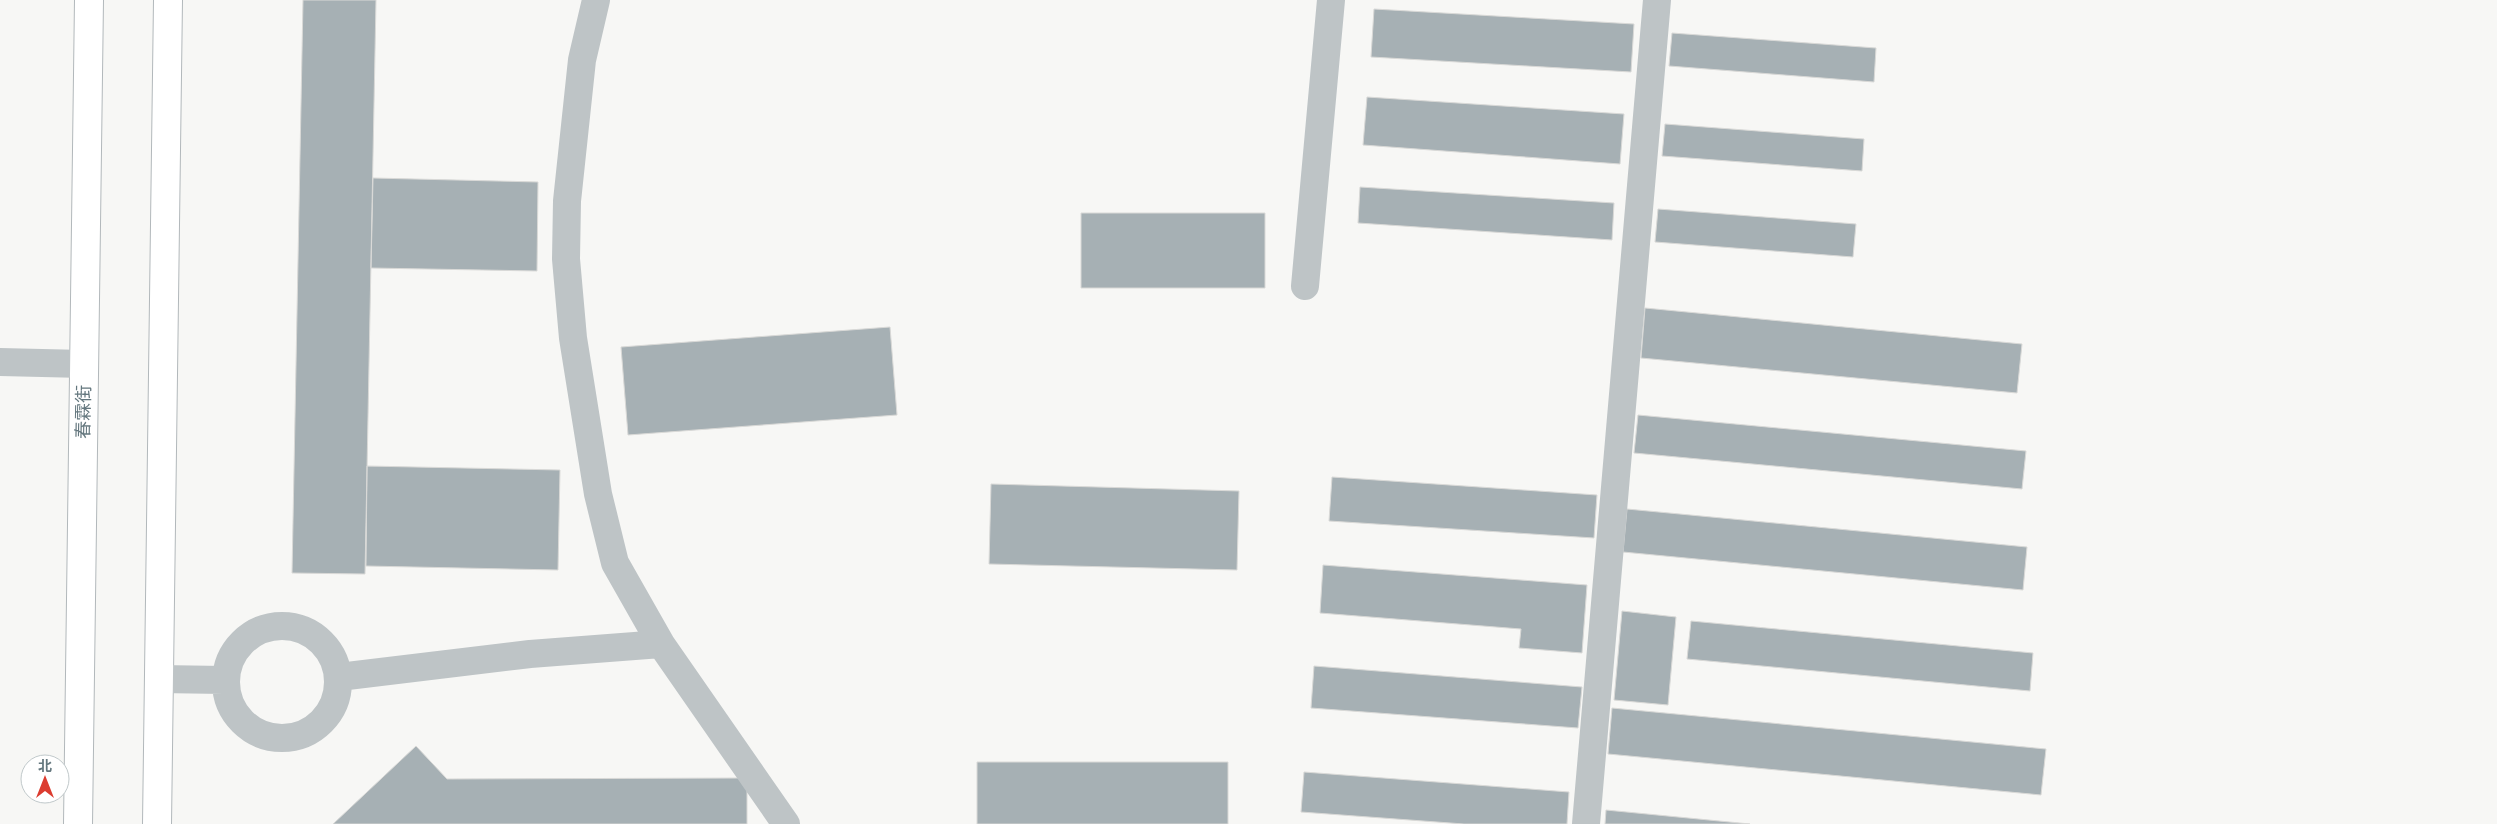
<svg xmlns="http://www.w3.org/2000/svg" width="2497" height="824" font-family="'Space Grotesk','Noto Sans SC',sans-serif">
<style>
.building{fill:#a6b0b4;stroke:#d9d9d7}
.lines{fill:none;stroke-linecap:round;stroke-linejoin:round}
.major-casing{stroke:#b2b8bb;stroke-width:30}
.minor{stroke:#bec4c6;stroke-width:28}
.major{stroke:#fff;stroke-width:28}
.labels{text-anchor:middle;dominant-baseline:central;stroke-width:5;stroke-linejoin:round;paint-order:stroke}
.street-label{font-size:18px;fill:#64777e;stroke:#fff}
</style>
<rect width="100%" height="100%" fill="#f7f7f5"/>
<path class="building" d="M 303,0 L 376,0 L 365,574 L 292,573 Z
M 1374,9 L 1634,24 L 1631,72 L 1371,57 Z
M 1672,33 L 1876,48 L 1874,82 L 1669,66 Z
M 1367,97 L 1624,114 L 1620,164 L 1363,145 Z
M 1665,124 L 1864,139 L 1862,171 L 1662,156 Z
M 373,178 L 538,182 L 537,271 L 371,268 Z
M 1360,187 L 1614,203 L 1612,240 L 1358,223 Z
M 1658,209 L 1856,224 L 1853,257 L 1655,242 Z
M 1081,213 L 1265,213 L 1265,288 L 1081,288 Z
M 1645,308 L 2022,344 L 2017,393 L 1641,358 Z
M 890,327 L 897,415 L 628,435 L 621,347 Z
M 1638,415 L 2026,451 L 2022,489 L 1634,453 Z
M 367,466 L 560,470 L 558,570 L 366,566 Z
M 1332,477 L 1597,495 L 1594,538 L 1329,521 Z
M 991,484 L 1239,491 L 1237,570 L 989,564 Z
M 1627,509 L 2027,547 L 2023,590 L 1623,552 Z
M 1323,565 L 1587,585 L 1582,653 L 1519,648 L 1521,629 L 1320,613 Z
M 1622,611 L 1676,617 L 1668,705 L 1614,700 Z
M 1691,621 L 2033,653 L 2030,691 L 1687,659 Z
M 1314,666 L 1582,687 L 1578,728 L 1311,708 Z
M 1612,708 L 2046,749 L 2041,795 L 1608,754 Z
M 416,746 L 447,779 L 747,778 L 747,824 L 333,824 Z
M 977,762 L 1228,762 L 1228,824 L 977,824 Z
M 1304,772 L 1569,792 L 1567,824 L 1464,824 L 1301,812 Z
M 1606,810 L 1750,824 L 1605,824 Z"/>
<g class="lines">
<defs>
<path id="major" d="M 78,824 L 89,0
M 157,824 L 168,0"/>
</defs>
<use href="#major" class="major-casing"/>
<path class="minor" d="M 596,0 L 582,60 L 567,201 L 566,259 L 573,338 L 598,494 L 615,563 L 661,644 L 786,824
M 1305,286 L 1331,0
M 0,362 L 84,364
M226 682a56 56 0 1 1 112 0a56 56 0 1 1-112 0Z
M 339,677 L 530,654 L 661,644
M 159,679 L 224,680
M 1586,824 L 1657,0"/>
<use href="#major" class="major"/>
</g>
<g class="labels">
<g class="street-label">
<text transform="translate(83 412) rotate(-89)">春霖街</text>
</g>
</g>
<g transform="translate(45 779)"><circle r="24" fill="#ffffff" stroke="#c1c9cb"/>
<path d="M0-4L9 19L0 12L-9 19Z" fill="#dc3c30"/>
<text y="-8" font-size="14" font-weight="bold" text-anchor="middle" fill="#64777e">北</text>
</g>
</svg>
